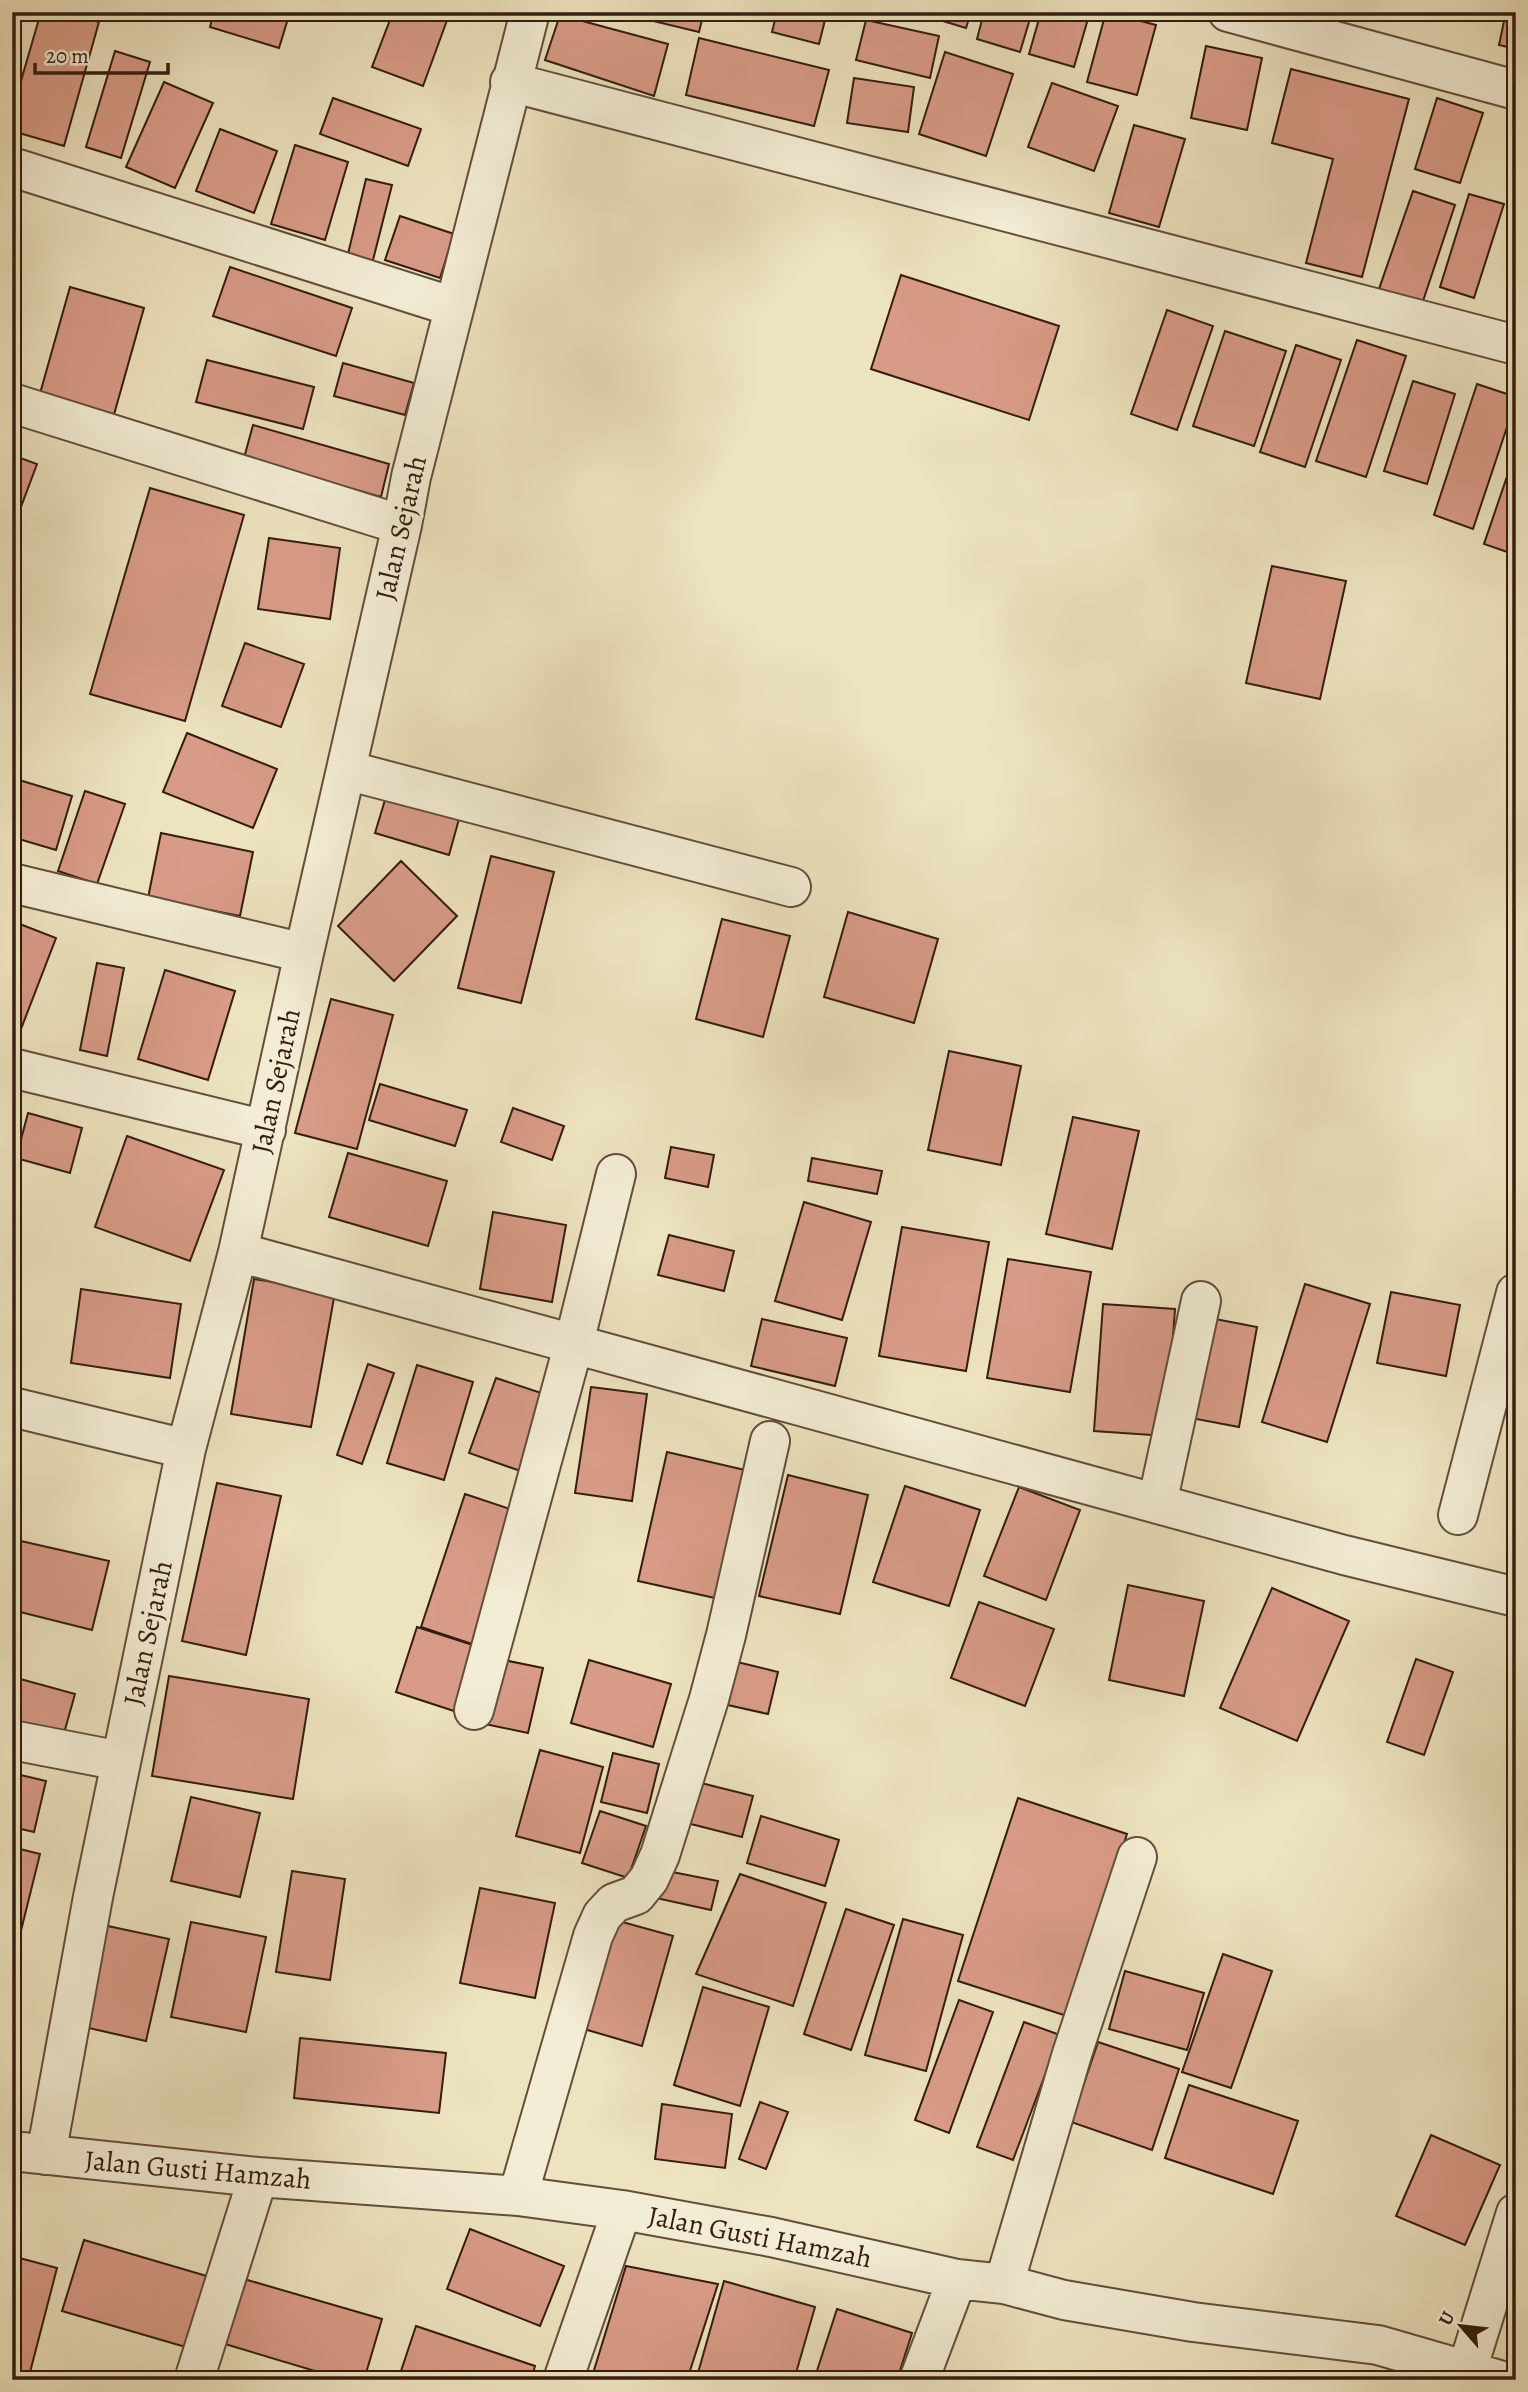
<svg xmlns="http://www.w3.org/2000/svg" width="1528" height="2392" font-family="Alegreya,serif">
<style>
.building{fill:#d89b87;stroke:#351c11;stroke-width:2}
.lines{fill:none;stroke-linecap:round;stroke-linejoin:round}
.minor-casing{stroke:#634e3c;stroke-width:42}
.minor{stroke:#f3edd5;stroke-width:38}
.labels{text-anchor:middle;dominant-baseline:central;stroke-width:7;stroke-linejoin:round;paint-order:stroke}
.street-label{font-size:28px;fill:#351c11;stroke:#f3edd5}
</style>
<rect width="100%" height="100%" fill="#ede3bf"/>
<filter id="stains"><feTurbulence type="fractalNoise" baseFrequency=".00286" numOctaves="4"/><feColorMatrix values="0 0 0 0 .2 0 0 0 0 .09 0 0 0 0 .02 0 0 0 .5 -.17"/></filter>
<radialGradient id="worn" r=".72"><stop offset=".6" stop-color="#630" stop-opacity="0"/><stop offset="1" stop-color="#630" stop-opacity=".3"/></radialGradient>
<path class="building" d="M 41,12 L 65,12 L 99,22 L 64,146 L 12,131 L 12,112 Z
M 151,12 L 178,12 L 175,21 Z
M 214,12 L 290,12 L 279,48 L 210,27 Z
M 393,12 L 450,12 L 423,86 L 372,67 Z
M 624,12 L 704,12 L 699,32 L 624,14 Z
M 777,12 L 827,12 L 819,44 L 772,32 Z
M 875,12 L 900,12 L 897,20 Z
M 913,12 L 971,12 L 966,28 Z
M 984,12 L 1032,12 L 1020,52 L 977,39 Z
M 1041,12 L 1090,12 L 1074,67 L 1029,54 Z
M 1106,12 L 1156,25 L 1137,95 L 1087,82 Z
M 1506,12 L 1516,12 L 1516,49 L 1499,45 Z
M 560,15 L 668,44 L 654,96 L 545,60 Z
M 866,20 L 939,36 L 930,78 L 856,60 Z
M 699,38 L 829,70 L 814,126 L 686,95 Z
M 1206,46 L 1262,58 L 1247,130 L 1191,118 Z
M 115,51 L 150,62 L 121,158 L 86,147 Z
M 945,52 L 1013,74 L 986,156 L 919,134 Z
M 1291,69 L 1409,99 L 1362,277 L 1306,263 L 1333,159 L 1272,143 Z
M 854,78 L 914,87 L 908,132 L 847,123 Z
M 164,82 L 213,103 L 175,188 L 126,167 Z
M 1052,83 L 1118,106 L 1094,171 L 1028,147 Z
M 333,98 L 421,129 L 408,166 L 320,134 Z
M 1437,98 L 1483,113 L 1460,183 L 1415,169 Z
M 1134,125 L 1185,139 L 1159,227 L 1109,213 Z
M 220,129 L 277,151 L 254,213 L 196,191 Z
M 295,145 L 348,162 L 325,240 L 271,224 Z
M 366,179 L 392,185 L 372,264 L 347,258 Z
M 1413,191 L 1455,205 L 1422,304 L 1379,289 Z
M 1469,194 L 1504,204 L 1474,298 L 1440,287 Z
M 400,216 L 454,234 L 440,278 L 385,260 Z
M 230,267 L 352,308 L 336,356 L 213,316 Z
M 901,275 L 1059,326 L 1029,420 L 871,369 Z
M 70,287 L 144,308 L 113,418 L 39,397 Z
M 1167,310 L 1213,326 L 1177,430 L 1131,414 Z
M 1225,331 L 1286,351 L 1254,446 L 1193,426 Z
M 1357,340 L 1406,356 L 1366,477 L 1316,461 Z
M 1296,345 L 1341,360 L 1305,467 L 1260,452 Z
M 207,360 L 314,387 L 303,429 L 196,402 Z
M 343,363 L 414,383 L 405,415 L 334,396 Z
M 1413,381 L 1455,394 L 1427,484 L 1384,471 Z
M 1477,384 L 1516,397 L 1516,400 L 1473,529 L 1434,515 Z
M 253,425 L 389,464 L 381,497 L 244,458 Z
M 1516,450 L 1516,555 L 1484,544 Z
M 12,455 L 37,464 L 12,531 Z
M 150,488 L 244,515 L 185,721 L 90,694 Z
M 269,538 L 340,548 L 330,619 L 258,609 Z
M 1272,566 L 1346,581 L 1320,699 L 1246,683 Z
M 245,643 L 304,664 L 281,727 L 222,706 Z
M 187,733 L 277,769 L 253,828 L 163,792 Z
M 19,780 L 72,796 L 56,850 L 12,837 L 12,802 Z
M 388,790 L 461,812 L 449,855 L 375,833 Z
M 85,791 L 125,804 L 97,884 L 58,871 Z
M 161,833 L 253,852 L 240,916 L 148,898 Z
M 491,856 L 554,872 L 521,1003 L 458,988 Z
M 401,861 L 457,916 L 394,981 L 338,926 Z
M 848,912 L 938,939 L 914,1023 L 824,997 Z
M 722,919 L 790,936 L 763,1037 L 696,1019 Z
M 12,921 L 56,938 L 16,1042 L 12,1040 Z
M 97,963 L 124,968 L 107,1056 L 80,1050 Z
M 165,970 L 235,991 L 208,1080 L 138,1059 Z
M 331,999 L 393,1015 L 357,1149 L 295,1133 Z
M 949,1051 L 1021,1066 L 1001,1165 L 928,1150 Z
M 380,1084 L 467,1110 L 455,1146 L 369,1120 Z
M 513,1108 L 564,1126 L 552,1160 L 501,1142 Z
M 28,1113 L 82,1128 L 70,1173 L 16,1158 Z
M 1073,1117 L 1139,1131 L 1112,1249 L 1046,1234 Z
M 127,1136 L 224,1170 L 190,1261 L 95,1227 Z
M 671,1147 L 714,1155 L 708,1187 L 665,1178 Z
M 348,1153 L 447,1181 L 428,1246 L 329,1217 Z
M 812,1158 L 882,1171 L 877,1194 L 808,1181 Z
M 804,1202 L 871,1222 L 842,1320 L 775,1301 Z
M 493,1212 L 566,1225 L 552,1302 L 480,1289 Z
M 902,1227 L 989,1242 L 966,1371 L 879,1356 Z
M 669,1235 L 734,1251 L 724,1291 L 658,1275 Z
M 1008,1259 L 1091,1272 L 1070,1392 L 987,1378 Z
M 254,1279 L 335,1292 L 311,1427 L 231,1414 Z
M 1305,1284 L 1370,1304 L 1327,1442 L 1262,1422 Z
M 81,1289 L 181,1304 L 170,1378 L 71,1363 Z
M 1391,1292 L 1460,1305 L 1446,1376 L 1377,1363 Z
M 1103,1304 L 1175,1309 L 1166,1436 L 1094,1431 Z
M 1210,1318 L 1257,1327 L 1239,1427 L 1191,1418 Z
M 762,1319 L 847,1338 L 835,1386 L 751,1366 Z
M 368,1364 L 394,1373 L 362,1464 L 337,1455 Z
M 417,1365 L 473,1382 L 444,1480 L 387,1463 Z
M 496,1378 L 556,1398 L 529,1474 L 469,1453 Z
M 591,1387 L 647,1394 L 632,1501 L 575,1493 Z
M 667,1452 L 745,1470 L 715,1598 L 638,1581 Z
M 788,1475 L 868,1495 L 840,1614 L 759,1596 Z
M 217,1483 L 281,1496 L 246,1655 L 182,1641 Z
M 905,1486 L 980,1510 L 949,1606 L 873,1582 Z
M 1019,1487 L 1080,1510 L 1046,1600 L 984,1576 Z
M 465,1494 L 516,1511 L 472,1644 L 421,1627 Z
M 12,1539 L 109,1561 L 92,1630 L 12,1610 Z
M 1128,1585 L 1204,1601 L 1184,1696 L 1109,1680 Z
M 1272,1588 L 1349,1621 L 1297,1741 L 1220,1708 Z
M 979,1602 L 1054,1629 L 1025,1706 L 951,1678 Z
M 417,1627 L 482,1648 L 460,1713 L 396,1692 Z
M 494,1658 L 543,1668 L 528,1733 L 480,1723 Z
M 1416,1659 L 1453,1672 L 1424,1755 L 1387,1742 Z
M 589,1660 L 671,1684 L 653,1747 L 571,1723 Z
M 733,1661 L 778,1672 L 768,1714 L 723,1704 Z
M 169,1676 L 309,1699 L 293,1799 L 152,1776 Z
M 13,1677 L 75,1694 L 61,1744 L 12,1730 Z
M 540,1750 L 603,1767 L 580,1853 L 516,1836 Z
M 613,1753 L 659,1764 L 647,1813 L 601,1802 Z
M 12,1773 L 46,1781 L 34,1832 L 12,1827 Z
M 693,1781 L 753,1796 L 742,1837 L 683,1822 Z
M 191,1797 L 260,1813 L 240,1897 L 171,1881 Z
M 1018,1798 L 1127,1834 L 1067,2016 L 958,1981 Z
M 600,1811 L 646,1826 L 628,1878 L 582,1863 Z
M 761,1816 L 839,1840 L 825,1886 L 747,1863 Z
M 12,1847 L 40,1854 L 12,1967 Z
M 662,1870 L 718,1881 L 711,1910 L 656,1898 Z
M 292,1871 L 345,1879 L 330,1980 L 276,1972 Z
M 740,1874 L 826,1903 L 793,2006 L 696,1974 Z
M 480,1888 L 555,1903 L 535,1998 L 460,1983 Z
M 846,1909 L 894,1925 L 851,2050 L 804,2034 Z
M 903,1919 L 963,1935 L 926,2071 L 865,2055 Z
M 615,1920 L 673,1936 L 642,2046 L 584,2029 Z
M 191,1922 L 266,1937 L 246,2032 L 171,2017 Z
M 103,1925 L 169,1939 L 146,2041 L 80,2026 Z
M 1223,1954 L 1272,1971 L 1231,2088 L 1182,2072 Z
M 1125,1971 L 1204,1993 L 1187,2050 L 1109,2029 Z
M 703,1987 L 769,2007 L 740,2106 L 674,2085 Z
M 959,2000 L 993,2012 L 949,2133 L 915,2120 Z
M 1024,2022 L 1060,2035 L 1013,2160 L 977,2147 Z
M 300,2038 L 446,2053 L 439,2113 L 294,2098 Z
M 1098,2042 L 1179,2069 L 1152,2150 L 1071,2122 Z
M 1189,2085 L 1298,2121 L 1273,2194 L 1165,2158 Z
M 760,2102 L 788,2112 L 766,2169 L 739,2159 Z
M 662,2104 L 732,2114 L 725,2168 L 655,2159 Z
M 1431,2135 L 1500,2165 L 1465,2245 L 1396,2216 Z
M 470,2229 L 564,2266 L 540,2326 L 447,2289 Z
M 84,2240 L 210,2277 L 189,2348 L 62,2311 Z
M 12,2256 L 57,2268 L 28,2380 L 12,2376 Z
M 626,2266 L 718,2284 L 687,2380 L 591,2380 Z
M 244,2279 L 382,2319 L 364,2380 L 345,2380 L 225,2344 Z
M 724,2281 L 815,2307 L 794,2380 L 696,2380 Z
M 837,2309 L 912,2333 L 897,2380 L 814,2380 Z
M 416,2326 L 535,2366 L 531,2380 L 398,2380 Z"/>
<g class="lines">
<defs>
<path id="minor" d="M 1228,12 L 1516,90
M 510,82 L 1516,345
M 12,167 L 454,307
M 12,403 L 402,525
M 346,770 L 791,887
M 12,883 L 304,953
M 12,1068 L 266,1130
M 238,1252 L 1344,1555 L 1516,1597
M 12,1407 L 186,1449
M 1157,1504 L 1201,1301
M 1458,1515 L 1516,1293
M 474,1710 L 574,1343 L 616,1174
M 12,1740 L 121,1761
M 12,2151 L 258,2177 L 518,2196 L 622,2210 L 771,2237 L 957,2279 L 1004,2284 L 1064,2300 L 1193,2322 L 1378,2345 L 1499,2380
M 46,2155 L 93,1897 L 186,1449 L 238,1252 L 304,953 L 402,525 L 411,477 L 530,12
M 518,2196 L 593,1936 L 602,1916 L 614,1903 L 636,1895 L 649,1879 L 660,1855 L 709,1699 L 726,1635 L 770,1441
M 1004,2284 L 1072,2054 L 1137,1857
M 1467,2370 L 1516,2213
M 194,2380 L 258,2177
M 563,2380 L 622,2210
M 919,2380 L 957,2279"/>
</defs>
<use href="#minor" class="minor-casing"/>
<use href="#minor" class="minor"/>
</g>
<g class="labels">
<g class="street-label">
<text transform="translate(401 528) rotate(-77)">Jalan Sejarah</text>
<text transform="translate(276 1081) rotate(-78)">Jalan Sejarah</text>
<text transform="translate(148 1633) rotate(-78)">Jalan Sejarah</text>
<text transform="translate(198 2170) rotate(5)">Jalan Gusti Hamzah</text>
<text transform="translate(760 2237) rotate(11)">Jalan Gusti Hamzah</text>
</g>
</g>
<rect width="1528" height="2392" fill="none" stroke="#ede3bf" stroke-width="42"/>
<rect x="14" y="14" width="1500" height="2364" fill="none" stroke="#351c11" stroke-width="3.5"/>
<rect x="21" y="21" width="1486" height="2350" fill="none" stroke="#351c11" stroke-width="2"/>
<g transform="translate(1461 2326) rotate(298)" stroke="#f3edd5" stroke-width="5" paint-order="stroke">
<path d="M0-5L12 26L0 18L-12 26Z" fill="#351c11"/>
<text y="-10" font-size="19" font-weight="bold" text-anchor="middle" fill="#351c11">U</text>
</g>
<path d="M35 63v10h133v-10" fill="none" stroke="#351c11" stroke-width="3.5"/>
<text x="46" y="63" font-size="21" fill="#351c11" stroke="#f3edd5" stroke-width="5" paint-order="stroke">20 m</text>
<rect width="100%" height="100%" filter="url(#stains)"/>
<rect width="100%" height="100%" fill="url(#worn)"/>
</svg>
